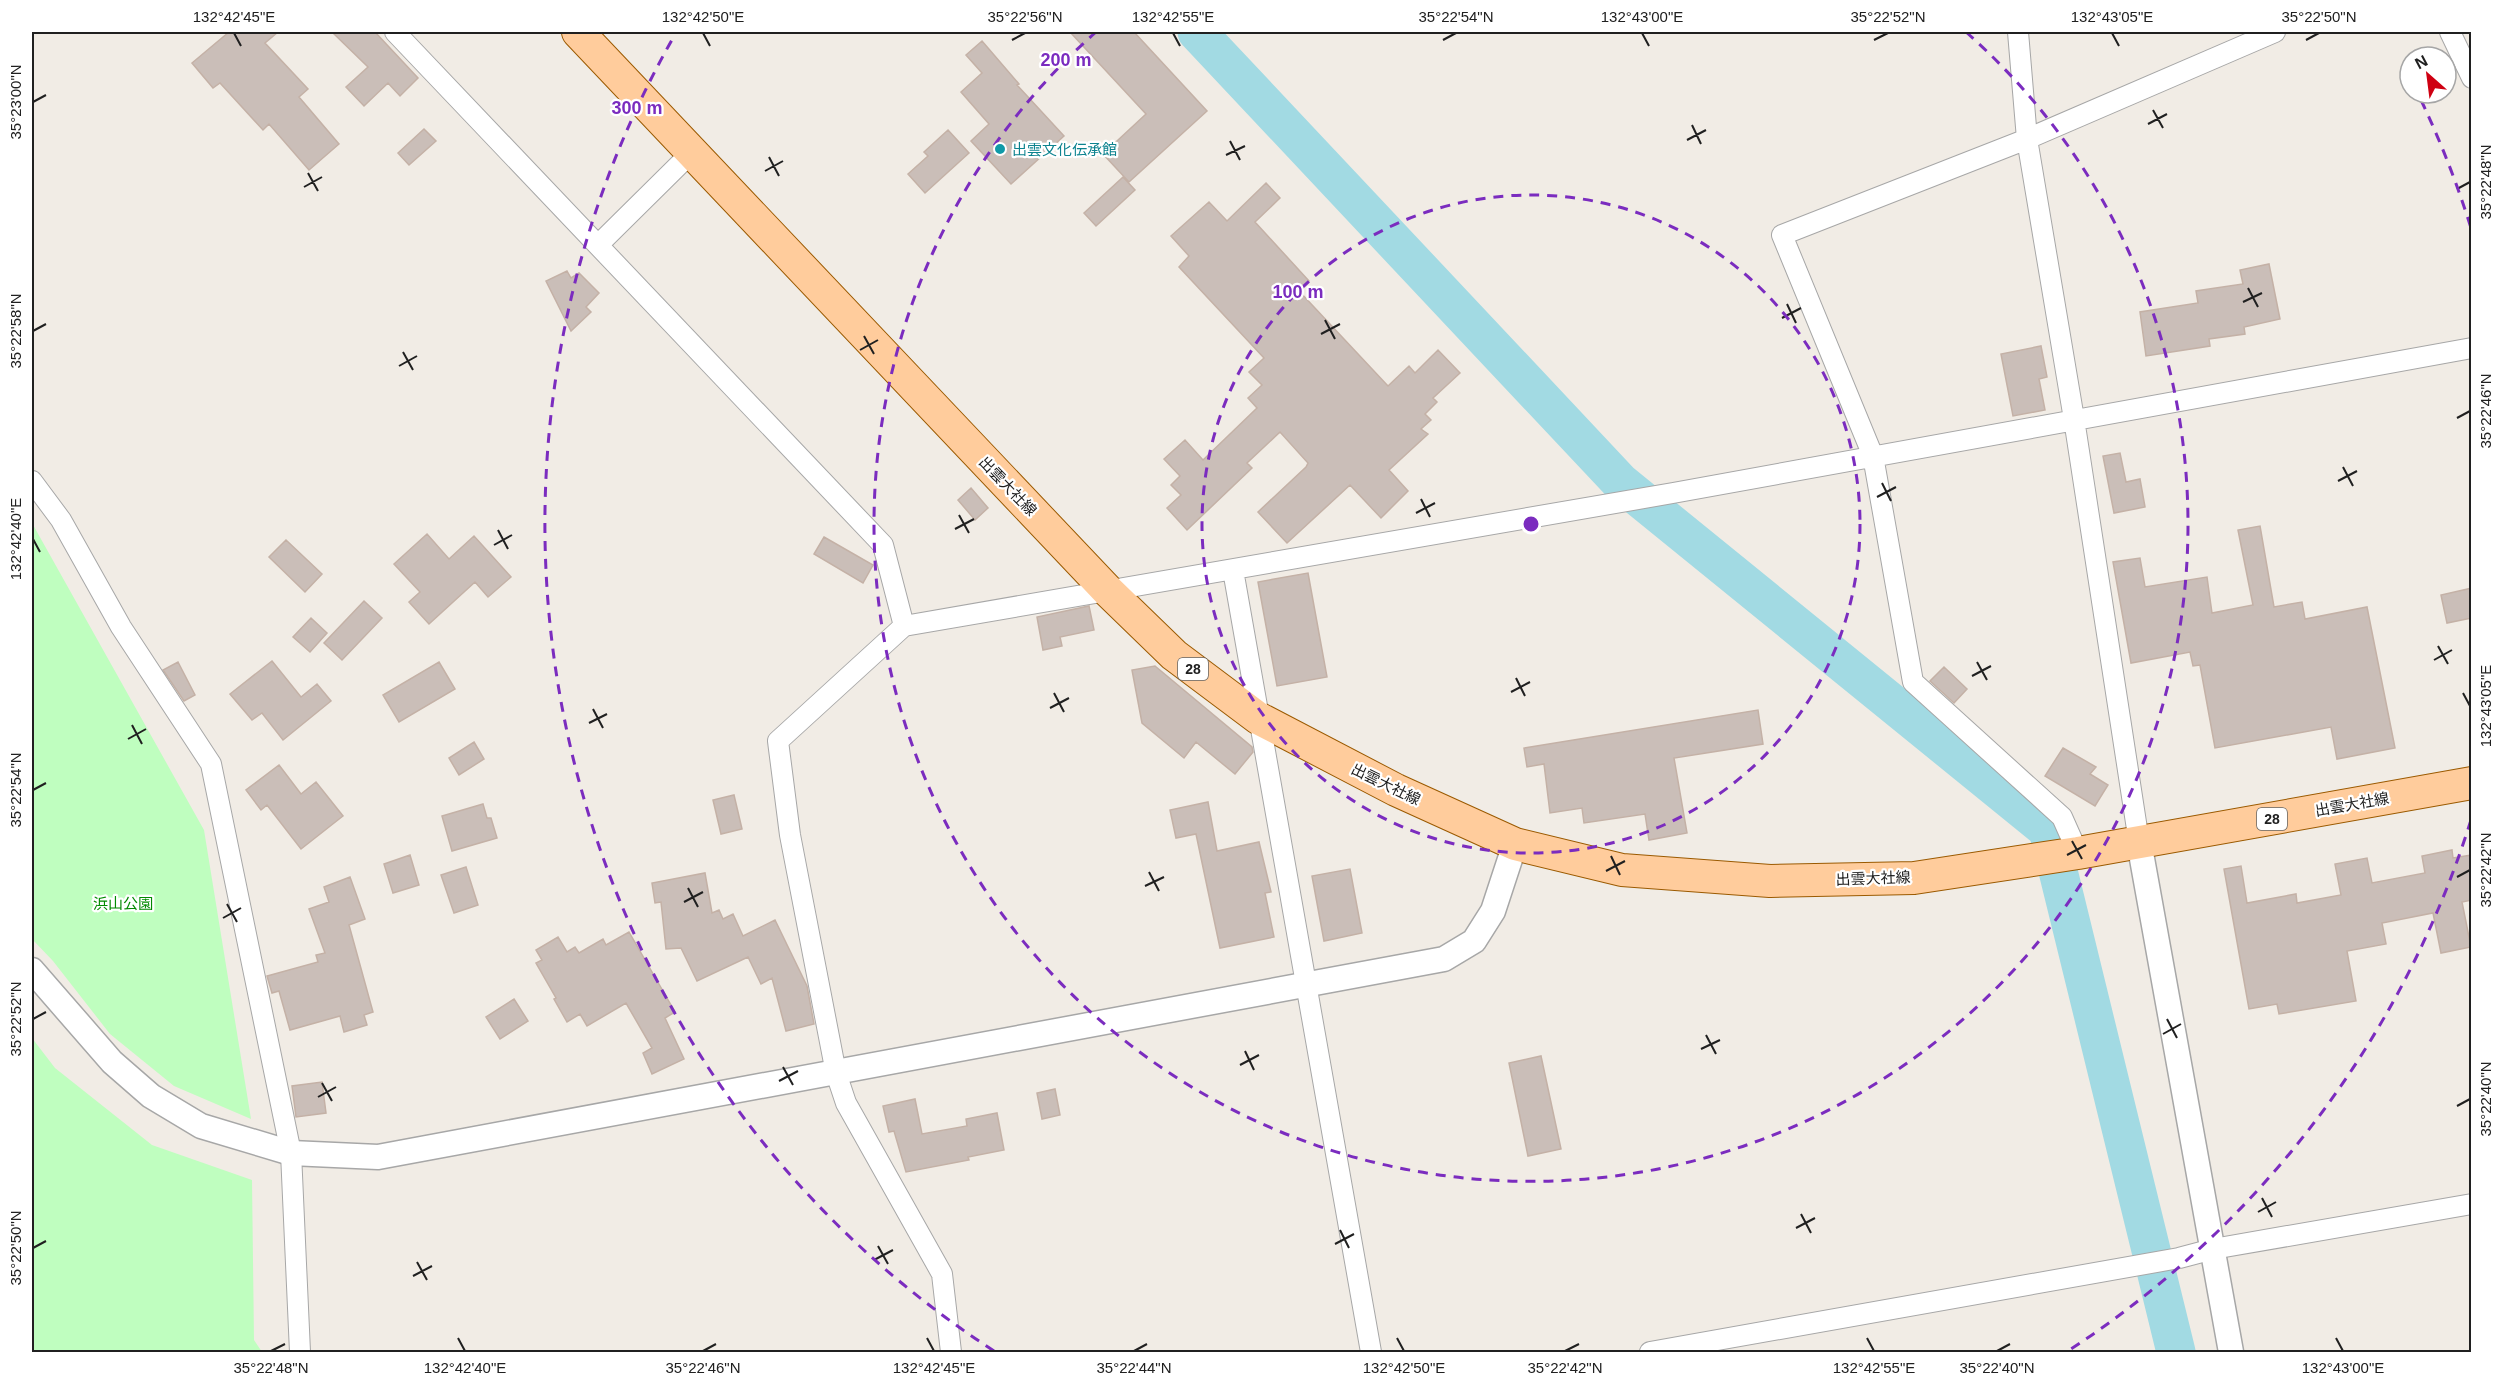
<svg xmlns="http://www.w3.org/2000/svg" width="2503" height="1384" font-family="Arial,'Noto Sans JP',sans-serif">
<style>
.park{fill:#bffebf}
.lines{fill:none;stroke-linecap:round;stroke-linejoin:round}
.river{stroke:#a2dae3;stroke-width:39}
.building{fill:#cabeb8;stroke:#c4b1a6;stroke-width:1.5}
.minor-casing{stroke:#a7a7a7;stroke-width:22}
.tertiary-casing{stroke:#a7a7a7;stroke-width:27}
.primary-casing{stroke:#9b5a00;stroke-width:34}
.minor{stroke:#fff;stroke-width:20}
.tertiary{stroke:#fff;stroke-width:24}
.primary{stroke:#ffcc9c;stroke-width:32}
.ticks{fill:none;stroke:#202020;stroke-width:2}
.ring{fill:none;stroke:#7b2cbf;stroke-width:3;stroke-dasharray:10 8}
.culture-dot{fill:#0f9aa8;stroke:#fff;stroke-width:2}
.labels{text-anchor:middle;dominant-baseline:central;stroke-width:4.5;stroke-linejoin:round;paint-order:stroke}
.shield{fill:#fff;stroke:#636363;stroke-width:1.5}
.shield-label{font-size:14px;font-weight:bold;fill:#202020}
.culture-label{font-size:15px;fill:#0d838f;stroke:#fff;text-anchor:start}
.street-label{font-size:15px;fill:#202020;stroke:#fff}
.park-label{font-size:15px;fill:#028a01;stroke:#fff}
.centre{fill:#7b2cbf;stroke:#fff;stroke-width:3}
.ring-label{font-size:18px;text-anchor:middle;font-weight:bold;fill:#7b2cbf;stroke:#fff;stroke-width:4.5;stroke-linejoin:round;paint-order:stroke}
.neatline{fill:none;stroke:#202020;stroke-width:2}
.ticks-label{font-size:15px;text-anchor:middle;fill:#202020}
</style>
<rect width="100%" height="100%" fill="#f1ece5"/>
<path class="park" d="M 32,523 L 204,830 L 251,1119 L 174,1086 L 110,1034 L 53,961 L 32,939 Z
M 32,1038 L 55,1068 L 152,1145 L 252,1180 L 254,1340 L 262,1352 L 32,1352 Z"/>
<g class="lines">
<path class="river" d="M 1197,32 L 1621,483 L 2048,830 L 2176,1352"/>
</g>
<path class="building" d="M 229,32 L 278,32 L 265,43 L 308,89 L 299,97 L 339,144 L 309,170 L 269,124 L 263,130 L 220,83 L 213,88 L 192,63 Z
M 332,32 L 375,32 L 418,78 L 400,96 L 388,83 L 364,106 L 346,87 L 368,67 Z
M 1070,32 L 1134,32 L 1207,111 L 1129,182 L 1103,154 L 1146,114 Z
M 982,41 L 1019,84 L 1017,85 L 1064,136 L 1011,184 L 971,141 L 989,124 L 961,92 L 982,73 L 966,55 Z
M 424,129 L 436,141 L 409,165 L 398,153 Z
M 948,130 L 969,153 L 925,193 L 908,174 L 928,156 L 924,152 Z
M 1123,177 L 1135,190 L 1096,226 L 1084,213 Z
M 1266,183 L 1280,198 L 1255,222 L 1309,281 L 1299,291 L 1388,386 L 1409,366 L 1415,373 L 1438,350 L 1460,373 L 1433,398 L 1437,402 L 1425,414 L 1431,420 L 1421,429 L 1428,434 L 1389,470 L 1408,491 L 1381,518 L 1350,485 L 1287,543 L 1258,512 L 1306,467 L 1308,463 L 1280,432 L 1247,463 L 1252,468 L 1187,530 L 1167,508 L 1181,495 L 1171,485 L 1180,476 L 1164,459 L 1185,440 L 1203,460 L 1257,408 L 1248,398 L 1262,385 L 1249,372 L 1264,358 L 1179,267 L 1189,256 L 1171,236 L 1209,202 L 1227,221 Z
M 2269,264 L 2280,319 L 2244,327 L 2245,334 L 2209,339 L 2210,346 L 2146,356 L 2140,312 L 2198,303 L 2196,291 L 2243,284 L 2240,270 Z
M 567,271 L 571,278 L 579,273 L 599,293 L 586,307 L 591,312 L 571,331 L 546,281 Z
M 2041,346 L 2047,377 L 2039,379 L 2045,410 L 2013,416 L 2001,354 Z
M 2120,453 L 2126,482 L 2140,479 L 2145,507 L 2114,513 L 2103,456 Z
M 971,488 L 988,508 L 975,520 L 958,500 Z
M 2260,526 L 2274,607 L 2302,602 L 2305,619 L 2367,607 L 2395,748 L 2337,759 L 2331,727 L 2215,748 L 2200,665 L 2193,666 L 2190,652 L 2131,663 L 2113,562 L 2140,558 L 2145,587 L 2207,577 L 2212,613 L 2253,605 L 2238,530 Z
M 427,534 L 449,559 L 474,536 L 511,577 L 488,597 L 475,582 L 429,624 L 409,602 L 420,592 L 394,564 Z
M 824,537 L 873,565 L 863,583 L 814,554 Z
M 286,540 L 322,574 L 305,592 L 269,557 Z
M 1308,573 L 1327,677 L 1277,686 L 1258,582 Z
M 2472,588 L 2472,618 L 2447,623 L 2441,595 Z
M 364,601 L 382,618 L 342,660 L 324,643 Z
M 1089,606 L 1094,630 L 1060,637 L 1062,646 L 1043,650 L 1037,617 Z
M 311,618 L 327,633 L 310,652 L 293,637 Z
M 272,661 L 301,697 L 317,684 L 331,701 L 283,740 L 262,713 L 252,720 L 230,694 Z
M 178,662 L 195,695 L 184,701 L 163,670 Z
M 439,662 L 455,689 L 399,722 L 383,695 Z
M 1155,666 L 1252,747 L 1253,752 L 1235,774 L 1196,742 L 1184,758 L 1142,723 L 1132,670 Z
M 1944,667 L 1967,689 L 1954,703 L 1930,681 Z
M 1758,710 L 1763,744 L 1674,758 L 1687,833 L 1649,840 L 1645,814 L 1584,823 L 1582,808 L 1550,813 L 1544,764 L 1527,767 L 1524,748 Z
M 474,742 L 484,759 L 459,775 L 449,758 Z
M 2063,748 L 2096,767 L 2090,774 L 2108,785 L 2095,806 L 2045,776 Z
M 279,765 L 301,794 L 316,782 L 343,816 L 301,849 L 267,805 L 261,810 L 246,790 Z
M 734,795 L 742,829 L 721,834 L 713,800 Z
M 1208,802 L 1217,851 L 1259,842 L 1271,892 L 1265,893 L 1274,937 L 1220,948 L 1196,834 L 1176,838 L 1170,810 Z
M 483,804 L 487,818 L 491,818 L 497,838 L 452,851 L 442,816 Z
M 2452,850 L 2453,858 L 2472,855 L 2472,900 L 2462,902 L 2471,947 L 2441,953 L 2433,913 L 2382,923 L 2386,944 L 2347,951 L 2356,1001 L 2279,1014 L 2277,1004 L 2249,1009 L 2224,869 L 2241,866 L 2247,903 L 2296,894 L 2297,903 L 2341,895 L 2335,864 L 2367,858 L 2372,883 L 2425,873 L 2422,856 Z
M 410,855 L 419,885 L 393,893 L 384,864 Z
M 466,867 L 478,905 L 454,913 L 441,875 Z
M 1350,869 L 1362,933 L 1324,941 L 1312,876 Z
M 705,873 L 712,913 L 719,910 L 723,919 L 733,914 L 743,936 L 775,920 L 807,986 L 814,1024 L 786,1031 L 772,978 L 761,984 L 748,957 L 697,981 L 681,948 L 666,949 L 661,902 L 655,903 L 652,883 Z
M 350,877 L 365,919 L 349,925 L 373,1012 L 364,1015 L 367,1025 L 344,1032 L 340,1016 L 290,1030 L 279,991 L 272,993 L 267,976 L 318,962 L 316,955 L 325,953 L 309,909 L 329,902 L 324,887 Z
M 629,932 L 675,1012 L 665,1018 L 684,1059 L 652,1074 L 643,1053 L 652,1048 L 626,1003 L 587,1026 L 580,1014 L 567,1022 L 554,999 L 556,998 L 536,963 L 542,960 L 536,950 L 558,937 L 567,952 L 575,947 L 579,953 L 603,939 L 606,945 Z
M 514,999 L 528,1021 L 500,1039 L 486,1017 Z
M 1541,1056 L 1561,1149 L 1528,1156 L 1509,1063 Z
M 322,1082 L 326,1113 L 296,1117 L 292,1086 Z
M 1055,1089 L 1060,1115 L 1042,1119 L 1037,1093 Z
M 915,1099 L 922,1134 L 967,1126 L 966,1119 L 997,1113 L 1004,1150 L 968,1157 L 969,1160 L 906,1172 L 894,1131 L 889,1132 L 883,1106 Z"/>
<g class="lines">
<defs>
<path id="minor" d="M 395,32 L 883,545 L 904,626 L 778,741 L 790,835 L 836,1073 L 846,1103 L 942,1274 L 951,1352
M 2018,32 L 2027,139 L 2074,419 L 2139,842
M 2450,32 L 2472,78
M 599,244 L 691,153
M 32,481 L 61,520 L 121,627 L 211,764 L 291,1153 L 300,1352
M 1233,570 L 1371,1352
M 904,626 L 1673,493 L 2472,348
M 2078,853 L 2062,817 L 1913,682 L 1873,456 L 1782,235 L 2027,139 L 2275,32
M 1650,1352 L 2179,1258 L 2213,1249 L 2472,1204"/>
<path id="tertiary" d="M 2139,842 L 2231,1352
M 32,970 L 112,1062 L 151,1096 L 201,1126 L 291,1153 L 378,1157 L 1444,959 L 1474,941 L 1493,911 L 1515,844"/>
<path id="primary" d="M 578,32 L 1107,590 L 1174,655 L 1258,718 L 1396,790 L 1515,844 L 1622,870 L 1770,881 L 1914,878 L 2078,853 L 2472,783"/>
</defs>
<use href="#minor" class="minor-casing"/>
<use href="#tertiary" class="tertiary-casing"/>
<use href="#primary" class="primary-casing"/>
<use href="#minor" class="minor"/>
<use href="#tertiary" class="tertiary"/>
<use href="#primary" class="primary"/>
</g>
<path class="ticks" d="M 234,33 L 241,46M 703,33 L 710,46M 1173,33 L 1180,46M 1642,33 L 1649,46M 2112,33 L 2119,46M 1012,40 L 1025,33M 1443,40 L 1456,33M 1874,40 L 1888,33M 2306,40 L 2319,33M 33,102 L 46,95M 2153,110 L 2163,128M 2148,124 L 2167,114M 1692,125 L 1701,144M 1687,140 L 1706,130M 1230,141 L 1240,160M 1226,155 L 1245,146M 769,157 L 779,176M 765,171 L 783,161M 308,173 L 318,191M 304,187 L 322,177M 2457,189 L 2470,182M 2248,288 L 2258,307M 2243,302 L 2262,293M 1787,304 L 1796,323M 1782,318 L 1801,308M 1325,320 L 1335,339M 33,331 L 46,324M 1321,334 L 1340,324M 864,336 L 874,354M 860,350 L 878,340M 403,352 L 413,370M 399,366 L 417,356M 2457,418 L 2470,411M 2343,467 L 2353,486M 2338,481 L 2357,471M 1882,483 L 1891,501M 1877,497 L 1896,487M 1421,499 L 1430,517M 1416,513 L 1435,503M 959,515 L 969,533M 955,529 L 974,519M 498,530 L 508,549M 33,539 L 40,552M 494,545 L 512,535M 2438,646 L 2448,664M 2434,660 L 2452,650M 1977,662 L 1987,680M 1972,676 L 1991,666M 1516,678 L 1525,696M 1511,692 L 1530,682M 1054,693 L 1064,712M 2463,693 L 2470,706M 1050,708 L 1069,698M 593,709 L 603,728M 589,723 L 607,714M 132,725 L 142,744M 128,739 L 146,729M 33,790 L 46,783M 2072,841 L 2082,859M 2067,855 L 2086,845M 1611,856 L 1620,875M 1606,871 L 1625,861M 1149,872 L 1159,891M 2457,877 L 2470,870M 1145,886 L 1164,877M 688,888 L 698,907M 684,902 L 703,892M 227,904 L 237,922M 223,918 L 241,908M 33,1019 L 46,1012M 2167,1019 L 2177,1038M 2163,1034 L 2181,1024M 1706,1035 L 1716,1054M 1701,1049 L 1720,1040M 1245,1051 L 1254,1070M 1240,1065 L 1259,1055M 783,1067 L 793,1085M 779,1081 L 798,1071M 322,1083 L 332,1101M 318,1097 L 336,1087M 2457,1106 L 2470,1099M 2262,1198 L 2272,1217M 2258,1212 L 2276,1202M 1801,1214 L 1811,1233M 1796,1228 L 1815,1218M 1340,1230 L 1349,1248M 1335,1244 L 1354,1234M 878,1246 L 888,1264M 33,1248 L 46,1241M 874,1260 L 893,1250M 417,1262 L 427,1280M 413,1276 L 432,1266M 458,1338 L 465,1351M 927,1338 L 934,1351M 1397,1338 L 1404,1351M 1867,1338 L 1874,1351M 2336,1338 L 2343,1351M 271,1351 L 285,1344M 703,1351 L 716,1344M 1134,1351 L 1147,1344M 1565,1351 L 1579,1344M 1997,1351 L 2010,1344"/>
<g class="ring">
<circle cx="1531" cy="524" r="329"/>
<path d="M1966 32A657 657 0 1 1 1096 32"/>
<path d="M2471 820A986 986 0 0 1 2068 1351M994 1351A986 986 0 0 1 673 38M2421 100A986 986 0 0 1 2471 228"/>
</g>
<circle class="culture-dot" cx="1000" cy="149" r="6"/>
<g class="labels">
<g class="shield">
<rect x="1178" y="658" width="30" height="22" rx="4.5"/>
<rect x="2257" y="808" width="30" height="22" rx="4.5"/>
</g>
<g class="shield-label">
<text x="1193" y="669">28</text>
<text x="2272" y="819">28</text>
</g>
<g class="culture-label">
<text x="1012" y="149">出雲文化伝承館</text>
</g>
<g class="street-label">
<text transform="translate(1008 486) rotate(46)">出雲大社線</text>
<text transform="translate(1386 784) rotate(26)">出雲大社線</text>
<text transform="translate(2352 804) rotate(-10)">出雲大社線</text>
<text transform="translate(1873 878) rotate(-2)">出雲大社線</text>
</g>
<g class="park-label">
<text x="123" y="903">浜山公園</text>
</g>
</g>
<circle cx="1531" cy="524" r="9" class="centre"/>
<g class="ring-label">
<text x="1066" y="66">200 m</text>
<text x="637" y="114">300 m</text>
<text x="1298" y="298">100 m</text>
</g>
<rect width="2503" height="1384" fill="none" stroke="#ffffff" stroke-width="66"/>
<g transform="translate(2428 75) rotate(332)"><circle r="28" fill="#ffffff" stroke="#a6a6a6" stroke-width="1.5"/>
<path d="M0-4.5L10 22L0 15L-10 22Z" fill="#cf0012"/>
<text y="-9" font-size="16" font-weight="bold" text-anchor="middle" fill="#202020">N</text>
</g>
<rect x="33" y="33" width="2437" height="1318" class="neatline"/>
<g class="ticks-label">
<text x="234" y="22">132°42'45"E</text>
<text x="703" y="22">132°42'50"E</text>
<text x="1025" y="22">35°22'56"N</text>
<text x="1173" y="22">132°42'55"E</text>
<text x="1456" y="22">35°22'54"N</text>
<text x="1642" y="22">132°43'00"E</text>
<text x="1888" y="22">35°22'52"N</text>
<text x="2112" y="22">132°43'05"E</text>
<text x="2319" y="22">35°22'50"N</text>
<text transform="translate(16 102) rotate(-90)" y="5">35°23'00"N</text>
<text transform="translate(2486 182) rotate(-90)" y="5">35°22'48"N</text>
<text transform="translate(16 331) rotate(-90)" y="5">35°22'58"N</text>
<text transform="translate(2486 411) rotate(-90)" y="5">35°22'46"N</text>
<text transform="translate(16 539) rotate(-90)" y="5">132°42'40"E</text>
<text transform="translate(2486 706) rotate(-90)" y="5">132°43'05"E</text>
<text transform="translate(16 790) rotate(-90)" y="5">35°22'54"N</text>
<text transform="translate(2486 870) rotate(-90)" y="5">35°22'42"N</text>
<text transform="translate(16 1019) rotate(-90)" y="5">35°22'52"N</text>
<text transform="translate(2486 1099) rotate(-90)" y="5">35°22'40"N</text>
<text transform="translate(16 1248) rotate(-90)" y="5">35°22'50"N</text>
<text x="271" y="1373">35°22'48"N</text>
<text x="465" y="1373">132°42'40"E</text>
<text x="703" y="1373">35°22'46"N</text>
<text x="934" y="1373">132°42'45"E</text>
<text x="1134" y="1373">35°22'44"N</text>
<text x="1404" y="1373">132°42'50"E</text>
<text x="1565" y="1373">35°22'42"N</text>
<text x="1874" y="1373">132°42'55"E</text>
<text x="1997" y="1373">35°22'40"N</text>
<text x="2343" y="1373">132°43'00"E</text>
</g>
</svg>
